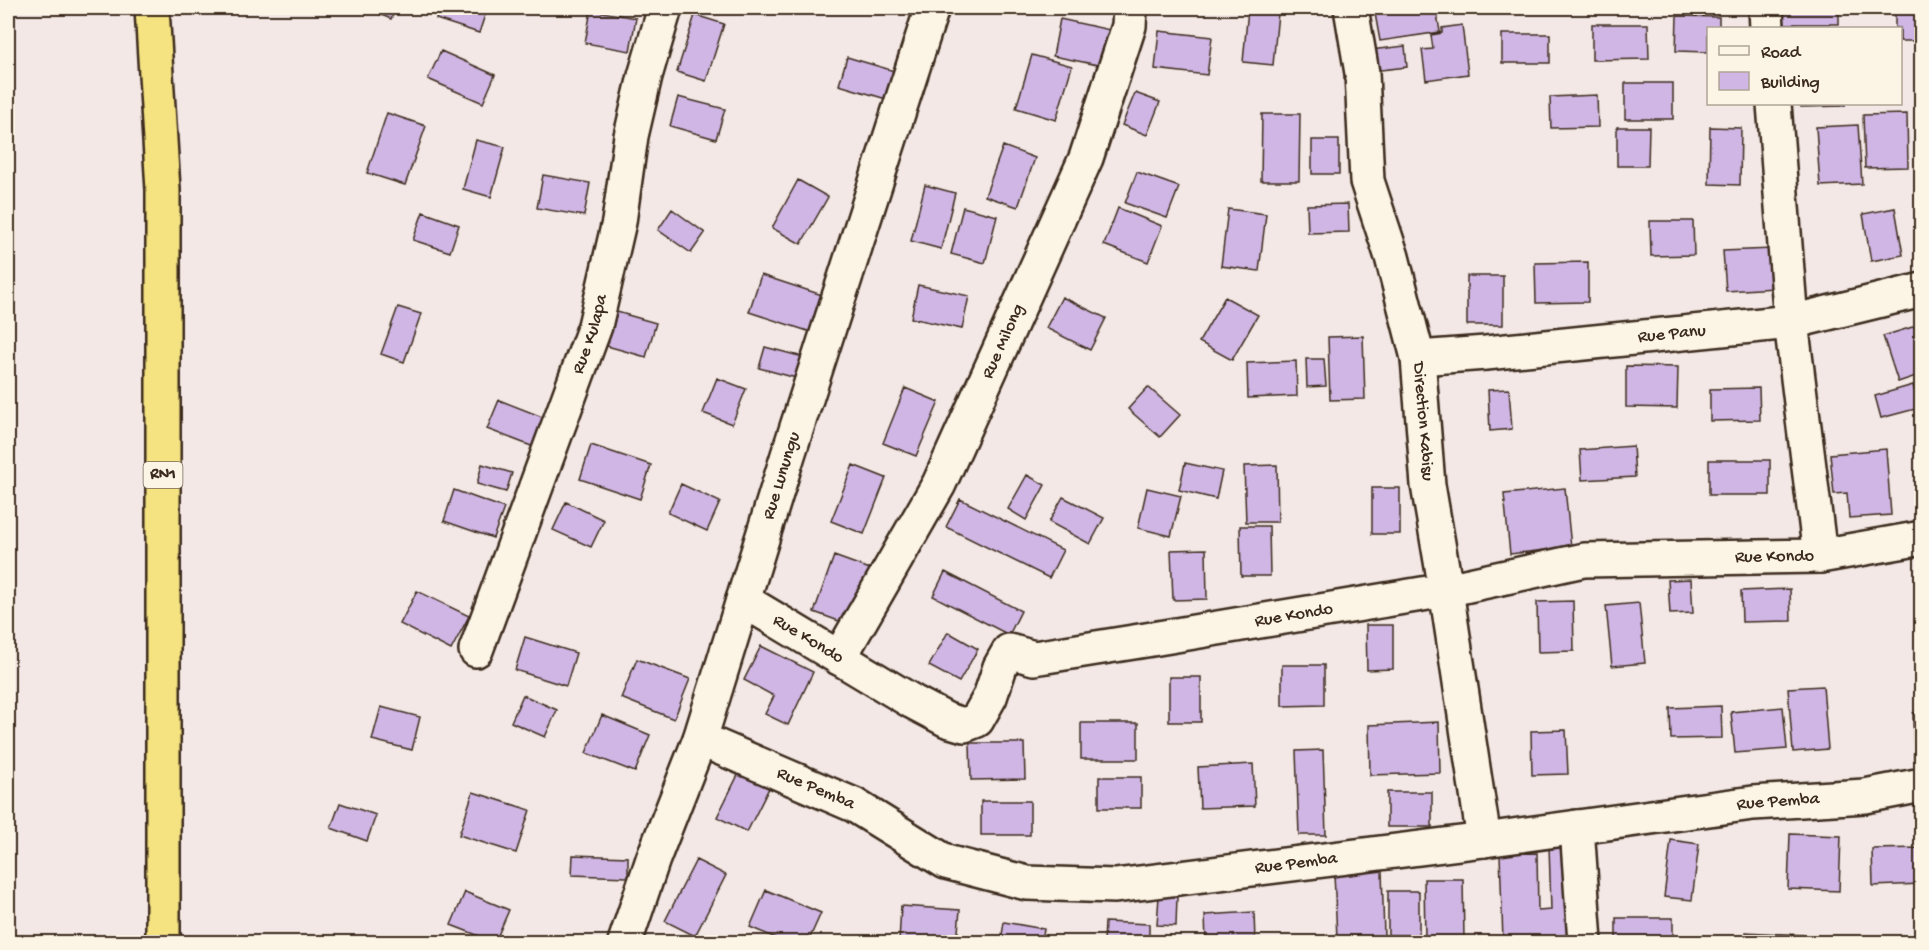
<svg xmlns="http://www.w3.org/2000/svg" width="1929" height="950" font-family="'Gochi Hand',sans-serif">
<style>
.building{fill:#d0b6e4;stroke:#3b2a1e;stroke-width:1.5}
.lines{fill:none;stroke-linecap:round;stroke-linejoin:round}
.minor-casing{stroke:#3b2a1e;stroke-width:38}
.highway-casing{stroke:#3b2a1e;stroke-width:38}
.minor{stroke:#fcf5e5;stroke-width:33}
.highway{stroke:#f5e382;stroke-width:33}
.labels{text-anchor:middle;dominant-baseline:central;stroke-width:4.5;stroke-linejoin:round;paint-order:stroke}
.shield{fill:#fcf5e5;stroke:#75675a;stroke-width:1.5}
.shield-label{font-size:16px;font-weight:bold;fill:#3b2a1e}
.street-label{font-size:18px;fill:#3b2a1e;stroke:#fcf5e5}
</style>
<rect width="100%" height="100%" fill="#f3e8e5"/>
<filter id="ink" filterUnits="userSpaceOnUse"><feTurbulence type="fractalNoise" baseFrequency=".0167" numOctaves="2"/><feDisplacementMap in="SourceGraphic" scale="12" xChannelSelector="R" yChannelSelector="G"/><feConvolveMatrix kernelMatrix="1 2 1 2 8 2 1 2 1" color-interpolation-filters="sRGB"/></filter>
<g filter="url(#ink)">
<path class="building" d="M 365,8 L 396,8 L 391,19 Z
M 440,8 L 482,8 L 487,9 L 479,33 L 436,19 Z
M 1374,8 L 1436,8 L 1440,32 L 1380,41 Z
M 1781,8 L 1839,8 L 1839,24 L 1781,24 Z
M 1895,8 L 1922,8 L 1922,41 L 1900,41 L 1900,28 L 1895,28 Z
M 1248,9 L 1278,13 L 1273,65 L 1243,62 Z
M 591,10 L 636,18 L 630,51 L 585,43 Z
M 695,15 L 724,24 L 706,81 L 677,72 Z
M 1677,16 L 1719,17 L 1719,28 L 1708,28 L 1708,52 L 1676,51 Z
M 1060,19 L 1110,30 L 1103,66 L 1053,56 Z
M 1592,24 L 1648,24 L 1649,59 L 1592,60 Z
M 1462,25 L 1468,74 L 1426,80 L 1422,50 L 1433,49 L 1431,35 L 1442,33 L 1442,28 Z
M 1159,31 L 1212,37 L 1207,75 L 1155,69 Z
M 1502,34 L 1550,34 L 1550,63 L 1502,63 Z
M 1405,46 L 1407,67 L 1372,71 L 1370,50 Z
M 441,51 L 495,75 L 483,103 L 428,79 Z
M 1032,55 L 1072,66 L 1056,120 L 1016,108 Z
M 847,57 L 901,73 L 893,101 L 839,85 Z
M 1625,83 L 1673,83 L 1673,119 L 1625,119 Z
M 1135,93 L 1160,102 L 1147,135 L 1122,125 Z
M 1597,95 L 1598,127 L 1551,128 L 1550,97 Z
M 678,97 L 725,109 L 716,139 L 670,126 Z
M 1801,104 L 1845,104 L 1845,106 L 1801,107 Z
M 387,113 L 426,126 L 405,185 L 367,173 Z
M 1262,114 L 1300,114 L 1299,181 L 1261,181 Z
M 1907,114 L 1908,167 L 1865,168 L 1863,115 Z
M 1858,125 L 1862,184 L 1820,186 L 1816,127 Z
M 1617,127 L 1649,127 L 1648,166 L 1617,166 Z
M 1710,127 L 1741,128 L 1740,185 L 1709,184 Z
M 476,140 L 505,147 L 491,197 L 463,189 Z
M 1312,140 L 1339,140 L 1339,174 L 1312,174 Z
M 1003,146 L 1035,158 L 1018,207 L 985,196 Z
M 1137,172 L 1179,187 L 1167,218 L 1125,203 Z
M 543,175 L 590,183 L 584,216 L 537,208 Z
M 798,180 L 828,197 L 801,244 L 772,228 Z
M 925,185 L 955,193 L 941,249 L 911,241 Z
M 1348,204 L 1349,232 L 1308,233 L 1307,205 Z
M 963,207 L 997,216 L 985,263 L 951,254 Z
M 1118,208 L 1162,226 L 1148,262 L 1104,245 Z
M 1895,208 L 1903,255 L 1871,261 L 1863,214 Z
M 672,209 L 705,233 L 691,253 L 658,230 Z
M 1228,209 L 1266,214 L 1259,271 L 1221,266 Z
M 423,212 L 459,225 L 450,252 L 413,240 Z
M 1650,221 L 1693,221 L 1694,255 L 1651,256 Z
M 1773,249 L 1775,288 L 1726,291 L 1723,251 Z
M 1588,262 L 1588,302 L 1536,303 L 1535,263 Z
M 761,275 L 822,295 L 811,332 L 749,312 Z
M 1467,276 L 1503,276 L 1503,325 L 1467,325 Z
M 918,285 L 969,296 L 962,329 L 911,318 Z
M 1062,297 L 1106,318 L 1090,350 L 1046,328 Z
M 1225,297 L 1258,315 L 1232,360 L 1199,342 Z
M 398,307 L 421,314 L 404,362 L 381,354 Z
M 617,312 L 656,323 L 646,357 L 607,346 Z
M 1916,326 L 1922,344 L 1922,374 L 1898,382 L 1883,336 Z
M 1363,336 L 1365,399 L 1330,400 L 1328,337 Z
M 765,347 L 807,358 L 800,379 L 759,368 Z
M 1306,359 L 1324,359 L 1326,386 L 1307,387 Z
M 1296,361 L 1297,396 L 1248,398 L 1247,363 Z
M 1626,366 L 1678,367 L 1677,408 L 1626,407 Z
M 717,378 L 746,389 L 732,424 L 703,413 Z
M 1913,385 L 1919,408 L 1881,418 L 1875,396 Z
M 1148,387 L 1180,415 L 1160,437 L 1128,409 Z
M 905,388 L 939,402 L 916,456 L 883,443 Z
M 1759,388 L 1760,420 L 1710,421 L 1710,389 Z
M 1509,389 L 1512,429 L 1490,431 L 1488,390 Z
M 499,400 L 550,420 L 539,449 L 487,429 Z
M 591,445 L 651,465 L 640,499 L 580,479 Z
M 1633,446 L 1635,477 L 1582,480 L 1580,450 Z
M 1886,449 L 1891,515 L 1849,518 L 1847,493 L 1834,494 L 1830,454 Z
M 1709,460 L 1770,460 L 1770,495 L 1709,495 Z
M 1185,463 L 1222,471 L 1216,499 L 1179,490 Z
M 482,464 L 512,473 L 506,492 L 477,484 Z
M 853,465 L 886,478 L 864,534 L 831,521 Z
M 1277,465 L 1278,522 L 1246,522 L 1244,466 Z
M 1027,475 L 1045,485 L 1026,520 L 1008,509 Z
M 681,484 L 720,502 L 707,531 L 668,513 Z
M 1147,488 L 1181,496 L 1171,536 L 1138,528 Z
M 1372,488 L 1400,488 L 1400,534 L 1372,534 Z
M 1565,488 L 1571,547 L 1510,554 L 1504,494 Z
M 454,490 L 504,508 L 493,538 L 444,521 Z
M 1063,497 L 1104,518 L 1090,544 L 1049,522 Z
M 960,499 L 1063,550 L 1049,578 L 946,527 Z
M 566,502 L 604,520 L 591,547 L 553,530 Z
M 1240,526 L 1269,526 L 1270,576 L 1241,576 Z
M 1206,549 L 1207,599 L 1173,600 L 1171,550 Z
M 834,556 L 870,569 L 850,625 L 814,612 Z
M 945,572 L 1021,611 L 1009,635 L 933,596 Z
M 1691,579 L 1693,613 L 1670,614 L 1668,580 Z
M 1790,589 L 1791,621 L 1742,622 L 1741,591 Z
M 417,591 L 469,616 L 451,650 L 400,624 Z
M 1573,601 L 1574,651 L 1538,652 L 1537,602 Z
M 1639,603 L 1645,663 L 1612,666 L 1606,606 Z
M 1366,625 L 1393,625 L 1393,669 L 1367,670 Z
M 948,632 L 978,649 L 959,682 L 929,666 Z
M 525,637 L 576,653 L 566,686 L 515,670 Z
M 761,646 L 813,672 L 788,725 L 765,714 L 774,696 L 744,680 Z
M 637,659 L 690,679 L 674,719 L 621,698 Z
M 1282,665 L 1324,665 L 1324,705 L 1282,706 Z
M 1169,677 L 1201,677 L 1201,722 L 1169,722 Z
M 1823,686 L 1828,749 L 1793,752 L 1788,688 Z
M 523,695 L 557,710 L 545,737 L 511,722 Z
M 1721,706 L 1722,738 L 1671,739 L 1670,708 Z
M 381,707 L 420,717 L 412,750 L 372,740 Z
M 1783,707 L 1787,749 L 1735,753 L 1731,712 Z
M 1913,713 L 1922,713 L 1922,760 L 1914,760 Z
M 602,715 L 650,735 L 635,772 L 586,753 Z
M 1439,722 L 1440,773 L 1370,775 L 1369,725 Z
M 1081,723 L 1138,723 L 1138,759 L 1081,759 Z
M 1566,730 L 1568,774 L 1532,775 L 1531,731 Z
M 970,743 L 1024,743 L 1025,779 L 971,780 Z
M 1323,750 L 1326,835 L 1299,835 L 1296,751 Z
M 1253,764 L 1255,806 L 1200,808 L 1198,767 Z
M 740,771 L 770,786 L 747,832 L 717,817 Z
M 1099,777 L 1141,777 L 1141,808 L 1099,808 Z
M 473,792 L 530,810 L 516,853 L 459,835 Z
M 1387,792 L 1432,792 L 1432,827 L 1387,827 Z
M 981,801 L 1030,801 L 1030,835 L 981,835 Z
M 340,803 L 376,815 L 367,841 L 331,828 Z
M 1790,834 L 1841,836 L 1839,891 L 1788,889 Z
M 1671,840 L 1699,844 L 1692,900 L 1664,897 Z
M 1572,844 L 1574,939 L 1503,941 L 1500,854 L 1537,853 L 1538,911 L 1551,910 L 1549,845 Z
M 1922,848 L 1922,884 L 1873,886 L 1872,849 Z
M 573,855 L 628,857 L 628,877 L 572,875 Z
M 696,860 L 726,875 L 695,936 L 665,921 Z
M 1382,871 L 1384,936 L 1337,938 L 1334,873 Z
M 1424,879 L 1463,879 L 1464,940 L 1425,940 Z
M 766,890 L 821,913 L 808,942 L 785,942 L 750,927 Z
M 1388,891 L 1419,891 L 1419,935 L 1388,935 Z
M 465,892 L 509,910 L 495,942 L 451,925 Z
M 1159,896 L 1177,897 L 1176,926 L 1157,925 Z
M 901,906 L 960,910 L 957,942 L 899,942 Z
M 1254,912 L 1255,942 L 1206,942 L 1205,915 Z
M 1616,918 L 1673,918 L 1673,942 L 1616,942 Z
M 1004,922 L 1044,929 L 1042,942 L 1001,942 Z
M 1105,922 L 1149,924 L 1149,942 L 1104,942 Z
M 1745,932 L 1803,935 L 1803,942 L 1745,942 Z
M 1731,939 L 1731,942 L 1686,942 L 1686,940 Z"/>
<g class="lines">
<defs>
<g id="minor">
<path id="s1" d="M 1351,8 L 1362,73 L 1367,181 L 1392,257 L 1418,358 L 1428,485 L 1446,590 L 1484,840"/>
<path d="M 1766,8 L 1767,28"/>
<path d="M 1774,104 L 1791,322 L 1820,556"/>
<path id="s2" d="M 1418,358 L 1486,353 L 1791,322 L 1922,290"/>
<path id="s3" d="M 743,600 L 913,702 L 947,720 L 964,725 L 977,720 L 990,697 L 1000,667 L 1009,651 L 1034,658 L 1146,640 L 1446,590 L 1584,560 L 1820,556 L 1922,538"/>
<path id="s4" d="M 476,650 L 595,326 L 619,222 L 631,136 L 645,76 L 665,8"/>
<path id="s5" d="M 839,658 L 939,484 L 1086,158 L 1129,26 L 1130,8"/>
<path id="s6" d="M 700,739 L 854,805 L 946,862 L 1027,883 L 1115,886 L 1484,840 L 1753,803 L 1865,796 L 1922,785"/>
<path d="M 1577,827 L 1585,942"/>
<path id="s7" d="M 625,942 L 653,859 L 700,739 L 788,455 L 932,8"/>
</g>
<path id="highway" d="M 152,8 L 163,190 L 163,942"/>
</defs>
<use href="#minor" class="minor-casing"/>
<use href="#highway" class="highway-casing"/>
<use href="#minor" class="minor"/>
<use href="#highway" class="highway"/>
</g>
</g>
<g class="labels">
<rect class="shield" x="143.5" y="462" width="39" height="26" rx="4.5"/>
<g class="shield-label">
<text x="163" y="475">RN1</text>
</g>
<g class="street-label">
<text stroke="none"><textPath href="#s4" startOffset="336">Rue Kulapa</textPath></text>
<text stroke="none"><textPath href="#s2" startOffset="255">Rue Panu</textPath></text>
<text stroke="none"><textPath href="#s5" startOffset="357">Rue Milong</textPath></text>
<text stroke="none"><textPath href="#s1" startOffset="422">Direction Kabisu</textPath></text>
<text stroke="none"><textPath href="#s7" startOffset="492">Rue Lunungu</textPath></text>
<text stroke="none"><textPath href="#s3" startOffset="1120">Rue Kondo</textPath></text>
<text stroke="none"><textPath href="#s3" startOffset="634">Rue Kondo</textPath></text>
<text stroke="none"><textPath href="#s3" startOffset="76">Rue Kondo</textPath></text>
<text stroke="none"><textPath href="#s6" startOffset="126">Rue Pemba</textPath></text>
<text stroke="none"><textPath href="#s6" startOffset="1116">Rue Pemba</textPath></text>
<text stroke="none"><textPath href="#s6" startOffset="630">Rue Pemba</textPath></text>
</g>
</g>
<rect width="1929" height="950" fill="none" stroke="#fcf5e5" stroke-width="30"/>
<rect x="15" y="15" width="1899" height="920" fill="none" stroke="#3b2a1e" stroke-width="2" filter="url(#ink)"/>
<rect x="1707" y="27" width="195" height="78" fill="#fcf5e5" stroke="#afa495" stroke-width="1.5"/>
<rect x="1719" y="46" width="30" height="9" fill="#fcf5e5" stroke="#afa495" stroke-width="1.5"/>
<text x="1761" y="57" font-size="18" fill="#3b2a1e">Road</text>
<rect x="1719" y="72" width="30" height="18" fill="#d0b6e4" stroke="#afa495" stroke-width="1.5"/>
<text x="1761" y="87" font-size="18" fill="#3b2a1e">Building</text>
</svg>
